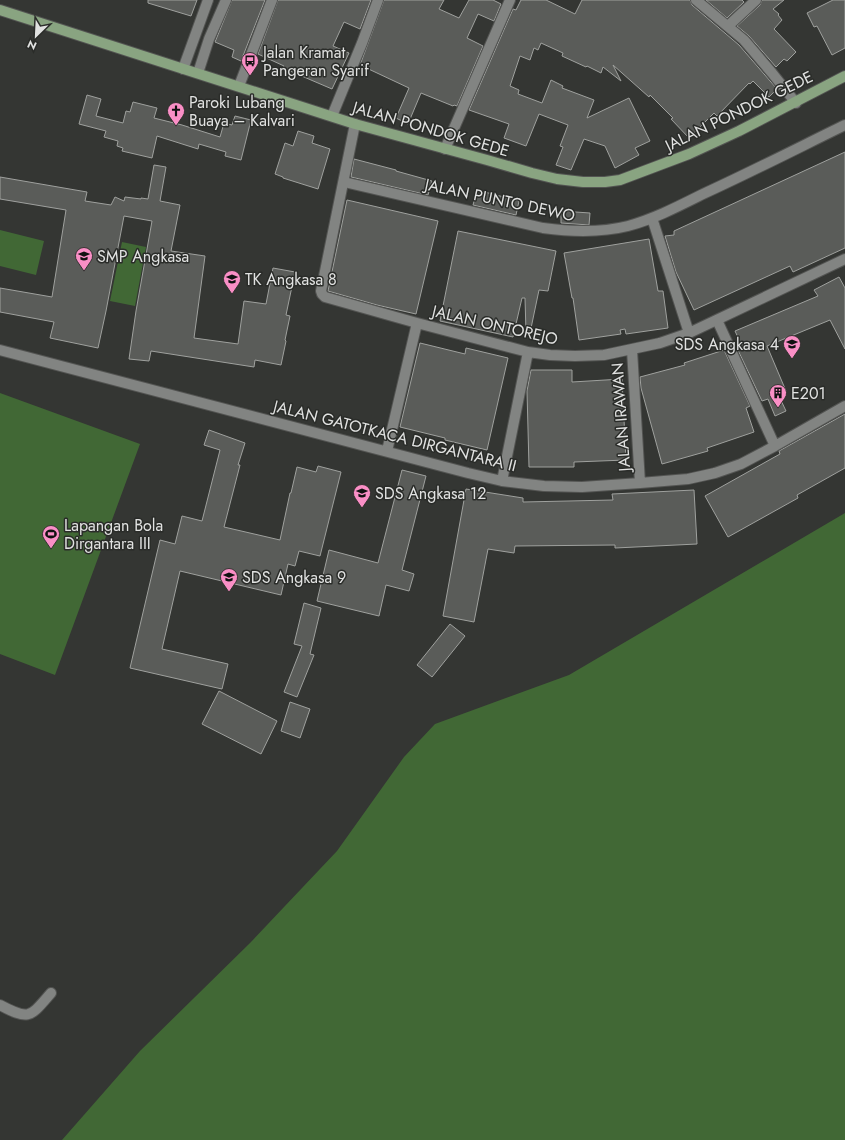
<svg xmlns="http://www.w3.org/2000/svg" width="845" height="1140" font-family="Jost,sans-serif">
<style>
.green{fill:#416835}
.building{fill:#5a5c59;stroke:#9fa19e}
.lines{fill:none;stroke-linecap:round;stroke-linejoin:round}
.minor-casing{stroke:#535452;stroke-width:12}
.primary-casing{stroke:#535452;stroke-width:12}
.minor{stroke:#828482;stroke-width:10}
.primary{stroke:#89a481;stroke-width:10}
.labels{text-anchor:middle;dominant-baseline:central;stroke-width:3;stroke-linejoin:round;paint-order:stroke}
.poi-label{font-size:16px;fill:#e1e2e1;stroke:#2a2c29;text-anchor:start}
.street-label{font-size:16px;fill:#e1e2e1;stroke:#2a2c29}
</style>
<rect width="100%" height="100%" fill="#343633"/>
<path class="green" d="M 0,230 L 44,241 L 36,275 L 0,266 Z
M 122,242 L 146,247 L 135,306 L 110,301 Z
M 0,393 L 140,444 L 55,675 L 0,654 Z
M 845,513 L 845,1140 L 62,1140 L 140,1051 L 250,943 L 337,851 L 404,757 L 435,724 L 569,675 Z"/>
<path class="building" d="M 148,0 L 197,0 L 191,16 L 148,3 Z
M 232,0 L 265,0 L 241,61 L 232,57 L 234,50 L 215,42 Z
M 278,0 L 371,0 L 360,29 L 344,22 L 333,46 L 349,53 L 332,89 L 283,68 L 284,66 L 258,54 Z
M 384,0 L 444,0 L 439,9 L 459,18 L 469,0 L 493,0 L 501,4 L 494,21 L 478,14 L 467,38 L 483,46 L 457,106 L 454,105 L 453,106 L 421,93 L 408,124 L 396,118 L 409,88 L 360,65 Z
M 521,0 L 546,0 L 575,14 L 582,0 L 690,0 L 692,5 L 739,45 L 777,89 L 769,97 L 753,81 L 750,84 L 749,83 L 717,116 L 714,113 L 689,138 L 671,119 L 673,118 L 650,95 L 649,97 L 613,65 L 621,81 L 603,67 L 601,73 L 587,66 L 586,67 L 562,56 L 563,53 L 541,43 L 538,50 L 534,48 L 530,60 L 520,56 L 510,86 L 519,90 L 518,94 L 542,103 L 551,80 L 563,86 L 562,88 L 594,100 L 587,118 L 629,98 L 650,141 L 635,148 L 639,155 L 615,168 L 605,146 L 584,139 L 571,170 L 556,165 L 563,147 L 560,146 L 568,125 L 539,114 L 526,146 L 504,138 L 509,124 L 469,110 L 513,9 L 516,10 Z
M 706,0 L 742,0 L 744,2 L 727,18 Z
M 762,0 L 784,0 L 773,9 L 779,14 L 778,15 L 782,20 L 774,29 L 796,52 L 787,61 L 784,59 L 776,67 L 749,36 L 737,26 L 760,5 Z
M 833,0 L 845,0 L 845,48 L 832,55 L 817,26 L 814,27 L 807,13 Z
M 87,95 L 101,99 L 96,116 L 123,123 L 126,111 L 130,112 L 133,102 L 157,108 L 154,118 L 182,125 L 220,137 L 224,123 L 232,125 L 235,116 L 251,120 L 241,160 L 225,156 L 226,152 L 199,144 L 198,149 L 157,136 L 152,158 L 122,151 L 123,148 L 117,146 L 118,141 L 104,137 L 106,131 L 79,124 Z
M 298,131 L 314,136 L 312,143 L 330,149 L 318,189 L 283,178 L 283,177 L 275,174 L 285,143 L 293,146 Z
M 845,152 L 845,248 L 793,272 L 790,266 L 694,310 L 676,272 L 665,236 L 674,235 L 674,231 Z
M 354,159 L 396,170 L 396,171 L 432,181 L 428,195 L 351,177 Z
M 154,165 L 166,167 L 160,201 L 180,205 L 171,251 L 205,256 L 194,338 L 238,344 L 244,301 L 266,304 L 273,268 L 295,272 L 286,315 L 290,316 L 285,340 L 286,341 L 281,365 L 255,360 L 254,367 L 151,351 L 149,361 L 129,359 L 136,311 L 152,221 L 124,216 L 106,311 L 98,348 L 50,338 L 54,322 L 0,312 L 0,288 L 52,297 L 66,210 L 0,199 L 0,177 L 87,192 L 85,201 L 111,205 L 115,197 L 124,201 L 125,197 L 141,199 L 141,198 L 148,199 Z
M 477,190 L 519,201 L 516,215 L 473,205 Z
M 347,200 L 438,221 L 416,314 L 377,305 L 328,291 Z
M 561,211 L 590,213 L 589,225 L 561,223 Z
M 458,231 L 556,251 L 548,291 L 539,290 L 530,333 L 526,332 L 525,298 L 522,298 L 513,337 L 440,321 Z
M 649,239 L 658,291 L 663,291 L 668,328 L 626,334 L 625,329 L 620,330 L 621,334 L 579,340 L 573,298 L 572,298 L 564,253 Z
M 839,277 L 845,288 L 845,349 L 830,320 L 767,346 L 786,391 L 778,394 L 786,411 L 775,416 L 768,399 L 762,401 L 736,346 L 741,344 L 735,331 L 818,296 L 814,290 Z
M 420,343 L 465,354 L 466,348 L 508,358 L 487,450 L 445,440 L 445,438 L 400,427 Z
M 724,350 L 750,406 L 746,408 L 754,432 L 707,448 L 708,451 L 662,464 L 641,388 L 640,377 L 685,365 L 684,363 Z
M 531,370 L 572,370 L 572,382 L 622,379 L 626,460 L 574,462 L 574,467 L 529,467 L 527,391 Z
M 845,414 L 845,468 L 797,495 L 798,498 L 728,537 L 705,496 L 780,454 L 779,451 Z
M 209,430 L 245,443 L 238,465 L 240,465 L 224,527 L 280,540 L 290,493 L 291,493 L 297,467 L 316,472 L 318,466 L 341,472 L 320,556 L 299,551 L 295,566 L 288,564 L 281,595 L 180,571 L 162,649 L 228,664 L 222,689 L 130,668 L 160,540 L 175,544 L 182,516 L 202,521 L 220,450 L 204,445 Z
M 402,470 L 426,476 L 402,570 L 414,574 L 409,591 L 386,585 L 379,616 L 317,601 L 329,550 L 378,563 Z
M 466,489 L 523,498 L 523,502 L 613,500 L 612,494 L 694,490 L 697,544 L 615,548 L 615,545 L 515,546 L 514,553 L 488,549 L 474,622 L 443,616 Z
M 304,603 L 321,608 L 310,654 L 314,655 L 297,697 L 284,692 L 302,646 L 294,644 Z
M 450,624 L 465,636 L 432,677 L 417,665 Z
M 219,691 L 277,721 L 261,754 L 202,724 Z
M 290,702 L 310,709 L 300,738 L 281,731 Z"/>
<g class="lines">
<defs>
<path id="minor" d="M 696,0 L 744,40 L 772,73 L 796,103
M 728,26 L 756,0
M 183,69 L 208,0
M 198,73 L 209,39 L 226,0
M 239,86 L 272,0
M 332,116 L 362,43 L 378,0
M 355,124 L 321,291 L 322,294 L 325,297 L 417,323 L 528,352 L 550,355 L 575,356 L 604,355 L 660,343 L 689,333 L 845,259
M 445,149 L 510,0
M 344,182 L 543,228 C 572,232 600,233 628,226 C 654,219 679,206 703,194 C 751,172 798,148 845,125
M 652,218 L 689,333
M 717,320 L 775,446
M 0,350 L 468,473 L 502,481 L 544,486 L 582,487 L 640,483 L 688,479 L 715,473 L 741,464 L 775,446 L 845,406
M 632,350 L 640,483
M 387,451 L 417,323
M 502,481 L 528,352
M 0,1005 C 30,1021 30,1017 51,993"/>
<path id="primary" d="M 0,10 L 355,124 L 487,160 L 532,173 L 557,179 L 583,182 L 605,182 L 620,180 L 689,154 L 739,131 L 845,76"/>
</defs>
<use href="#minor" class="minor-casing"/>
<use href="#primary" class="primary-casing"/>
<use href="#minor" class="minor"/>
<use href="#primary" class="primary"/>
</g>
<defs>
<symbol id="bus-pin" viewBox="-11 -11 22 30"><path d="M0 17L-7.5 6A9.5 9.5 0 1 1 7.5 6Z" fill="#fa8fc6" stroke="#2a2c29"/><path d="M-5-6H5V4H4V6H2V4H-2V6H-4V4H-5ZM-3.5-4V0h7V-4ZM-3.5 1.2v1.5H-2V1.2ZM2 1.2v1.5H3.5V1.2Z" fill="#111"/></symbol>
<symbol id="church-pin" viewBox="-11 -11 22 30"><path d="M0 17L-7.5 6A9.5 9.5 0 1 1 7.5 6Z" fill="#fa8fc6" stroke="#2a2c29"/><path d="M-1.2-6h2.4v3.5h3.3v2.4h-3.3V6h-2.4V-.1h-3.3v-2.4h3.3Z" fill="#111"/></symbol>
<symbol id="school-pin" viewBox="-11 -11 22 30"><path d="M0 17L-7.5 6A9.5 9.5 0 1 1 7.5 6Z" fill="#fa8fc6" stroke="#2a2c29"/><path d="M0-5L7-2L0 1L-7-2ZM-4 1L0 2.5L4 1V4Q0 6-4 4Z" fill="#111"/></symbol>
<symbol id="building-pin" viewBox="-11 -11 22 30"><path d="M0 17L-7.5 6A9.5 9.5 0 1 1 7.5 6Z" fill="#fa8fc6" stroke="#2a2c29"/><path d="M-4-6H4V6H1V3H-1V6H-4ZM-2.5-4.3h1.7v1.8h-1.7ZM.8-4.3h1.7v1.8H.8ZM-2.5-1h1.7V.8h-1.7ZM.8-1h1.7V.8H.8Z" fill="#111"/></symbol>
<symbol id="stadium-pin" viewBox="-11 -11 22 30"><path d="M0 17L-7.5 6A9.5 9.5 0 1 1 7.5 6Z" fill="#fa8fc6" stroke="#2a2c29"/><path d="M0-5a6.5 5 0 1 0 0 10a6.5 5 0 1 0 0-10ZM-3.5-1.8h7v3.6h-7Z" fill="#111"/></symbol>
</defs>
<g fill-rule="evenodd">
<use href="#bus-pin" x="240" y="51" width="20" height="27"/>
<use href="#church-pin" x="166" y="101" width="20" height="27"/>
<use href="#school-pin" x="74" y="246" width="20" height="27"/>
<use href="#school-pin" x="222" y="269" width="20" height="27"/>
<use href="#school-pin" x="782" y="334" width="20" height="27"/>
<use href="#building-pin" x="768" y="383" width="20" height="27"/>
<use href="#school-pin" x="352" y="483" width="20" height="27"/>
<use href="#stadium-pin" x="41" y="524" width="20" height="27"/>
<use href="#school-pin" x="219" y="567" width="20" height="27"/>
</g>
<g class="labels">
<g class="poi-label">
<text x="263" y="52">Jalan Kramat<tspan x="263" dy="18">Pangeran Syarif</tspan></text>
<text x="189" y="102">Paroki Lubang<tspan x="189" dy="18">Buaya – Kalvari</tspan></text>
<text x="97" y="256">SMP Angkasa</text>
<text x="245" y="279">TK Angkasa 8</text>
<text x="779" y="344" text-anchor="end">SDS Angkasa 4</text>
<text x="791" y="393">E201</text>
<text x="375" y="493">SDS Angkasa 12</text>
<text x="64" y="525">Lapangan Bola<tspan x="64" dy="18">Dirgantara III</tspan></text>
<text x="242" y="577">SDS Angkasa 9</text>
</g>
<g class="street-label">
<text transform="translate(739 111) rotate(-26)">JALAN PONDOK GEDE</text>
<text transform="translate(431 129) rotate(16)">JALAN PONDOK GEDE</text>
<text transform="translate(500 200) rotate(12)">JALAN PUNTO DEWO</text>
<text transform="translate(495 325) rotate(13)">JALAN ONTOREJO</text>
<text transform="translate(621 417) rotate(-94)">JALAN IRAWAN</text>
<text transform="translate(395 436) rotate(14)">JALAN GATOTKACA DIRGANTARA II</text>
</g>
</g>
<g transform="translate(36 36) rotate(204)" stroke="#2a2c29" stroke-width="3" paint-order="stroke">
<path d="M0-3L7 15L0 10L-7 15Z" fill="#e1e2e1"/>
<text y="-6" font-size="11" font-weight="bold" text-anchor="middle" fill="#e1e2e1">N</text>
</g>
</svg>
